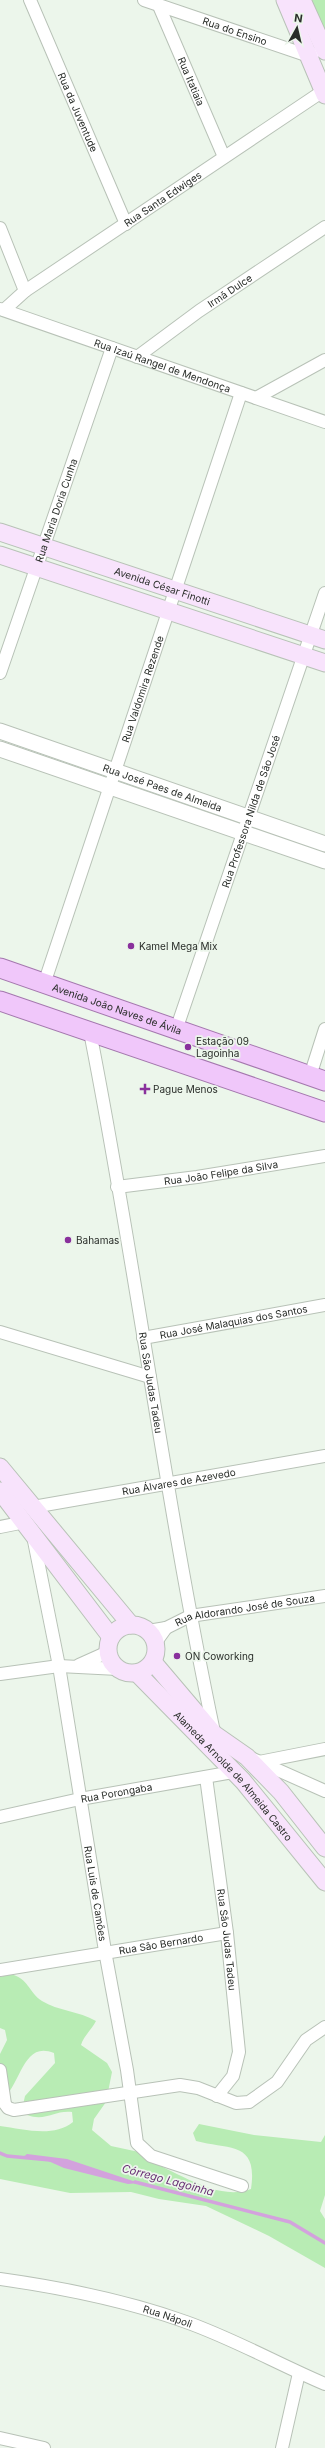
<svg xmlns="http://www.w3.org/2000/svg" width="325" height="2448" font-family="Inter,sans-serif">
<style>
.green{fill:#b8ecb4}
.water{fill:#d3a2dd}
.lines{fill:none;stroke-linecap:round;stroke-linejoin:round}
.stream{stroke:#d3a2dd;stroke-width:3.5}
.minor-casing{stroke:#b8c2b7;stroke-width:14}
.tertiary-casing{stroke:#b8c2b7;stroke-width:17}
.secondary-casing{stroke:#b8c2b7;stroke-width:19}
.primary-casing{stroke:#a478ae;stroke-width:21}
.minor{stroke:#fff;stroke-width:12}
.tertiary{stroke:#fff;stroke-width:15}
.secondary{stroke:#f8e3fc;stroke-width:17}
.primary{stroke:#f0c7fa;stroke-width:19}
.poi-dot{fill:#89309c;stroke:#ecf6eb;stroke-width:1.5}
.labels{text-anchor:middle;dominant-baseline:central;stroke-width:3.5;stroke-linejoin:round;paint-order:stroke}
.street-label{font-size:10px;fill:#292d29;stroke:#ecf6eb}
.poi-label{font-size:10px;fill:#292d29;stroke:#ecf6eb;text-anchor:start}
.water-label{font-size:11px;font-style:italic;fill:#672d73;stroke:#ecf6eb}
</style>
<rect width="100%" height="100%" fill="#ecf6eb"/>
<path class="green" d="M 305,0 L 325,0 L 325,47 Z
M 10,1974 C 29,1978 28,1992 42,2001 C 58,2011 79,2011 96,2021 C 91,2031 84,2035 81,2045 L 107,2063 L 112,2072 L 106,2102 L 94,2119 L 92,2130 L 111,2146 L 139,2152 L 146,2160 C 178,2171 216,2202 251,2189 C 258,2141 230,2150 196,2141 L 193,2133 L 199,2124 L 254,2135 L 321,2142 L 325,2135 L 325,2195 L 320,2211 L 325,2219 L 325,2268 L 269,2236 L 206,2206 L 159,2199 L 131,2192 L 70,2193 L 0,2179 L 0,2126 C 24,2129 53,2138 73,2122 L 72,2112 C 54,2110 46,2122 27,2115 L 23,2105 L 25,2096 L 55,2063 L 54,2053 C 22,2040 22,2085 0,2102 L 0,2054 L 7,2040 L 5,2030 L 0,2028 L 0,1977 Z"/>
<path class="water" d="M 27,2154 L 67,2159 L 139,2183 L 128,2184 L 64,2168 L 46,2160 L 22,2158 Z"/>
<g class="lines">
<path class="stream" d="M 0,2153 L 7,2156 L 50,2160
M 135,2182 L 290,2222 L 325,2243"/>
<defs>
<g id="minor">
<path id="s1" d="M 30,0 L 126,224"/>
<path id="s2" d="M 144,0 L 309,56 L 313,54"/>
<path id="s3" d="M 159,6 L 224,157"/>
<path d="M 0,228 L 25,291"/>
<path id="s4" d="M 0,309 L 325,422"/>
<path id="s5" d="M 4,310 L 25,291 L 323,91"/>
<path id="s6" d="M 137,357 L 199,311 L 325,227"/>
<path d="M 256,398 L 325,360"/>
<path id="s7" d="M 0,673 L 112,348"/>
<path id="s8" d="M 44,984 L 241,393"/>
<path id="s9" d="M 176,1030 L 325,593"/>
<path id="s10" d="M 90,1032 C 136,1265 165,1500 214,1732"/>
<path d="M 310,1076 L 325,1029"/>
<path id="s11" d="M 117,1187 L 197,1177 L 325,1156"/>
<path d="M 0,1332 L 150,1377"/>
<path id="s12" d="M 143,1338 L 325,1305"/>
<path id="s13" d="M 33,1507 L 325,1456"/>
<path d="M 0,1527 L 25,1522"/>
<path id="s14" d="M 33,1536 L 59,1666 L 105,1951 L 127,2070 L 137,2143 L 151,2156 L 242,2186"/>
<path id="s15" d="M 148,1631 L 166,1628 L 190,1616 L 325,1596"/>
<path d="M 156,1642 L 166,1628"/>
<path d="M 79,1665 L 108,1652"/>
<path d="M 0,1674 L 59,1666 L 118,1669"/>
<path d="M 253,1759 L 325,1791"/>
<path d="M 259,1762 L 325,1749"/>
<path id="s16" d="M 206,1777 L 227,1933 L 239,2052 L 233,2076 L 217,2096"/>
<path id="s17" d="M 0,1817 L 80,1799 L 233,1772"/>
<path id="s18" d="M 0,1970 L 227,1933"/>
<path d="M 0,2070 L 5,2104 L 8,2108 L 14,2110 L 180,2085 L 198,2088 L 236,2103 L 249,2102 L 277,2082 L 306,2040 L 325,2027"/>
<path id="s19" d="M 0,2279 C 64,2288 125,2300 186,2322 C 234,2339 278,2364 325,2384"/>
<path d="M 0,2438 L 44,2448"/>
<path d="M 282,2448 L 299,2373"/>
</g>
<g id="tertiary">
<path id="s20" d="M 0,731 L 325,844"/>
<path d="M 0,749 L 325,861"/>
</g>
<g id="secondary">
<path d="M 285,0 L 325,95"/>
<path d="M 302,0 L 325,51"/>
<path id="s21" d="M 0,532 L 325,640"/>
<path d="M 0,555 L 325,663"/>
<path d="M 0,1467 L 131,1625"/>
<path d="M 0,1491 L 111,1637"/>
<circle cx="132" cy="1649" r="24"/>
<path d="M 153,1662 L 214,1734 L 247,1757 L 281,1792 L 325,1848"/>
<path id="s22" d="M 137,1673 L 243,1781 L 325,1882"/>
</g>
<g id="primary">
<path id="s23" d="M 0,968 L 325,1081"/>
<path d="M 0,1001 L 325,1112"/>
</g>
</defs>
<use href="#minor" class="minor-casing"/>
<use href="#tertiary" class="tertiary-casing"/>
<use href="#secondary" class="secondary-casing"/>
<use href="#primary" class="primary-casing"/>
<use href="#minor" class="minor"/>
<use href="#tertiary" class="tertiary"/>
<use href="#secondary" class="secondary"/>
<use href="#primary" class="primary"/>
</g>
<g class="poi-dot">
<circle cx="131" cy="946" r="4"/>
<circle cx="188" cy="1047" r="4"/>
<path d="M143 1083h4v4h4v4h-4v4h-4v-4h-4v-4h4z"/>
<circle cx="68" cy="1240" r="4"/>
<circle cx="177" cy="1656" r="4"/>
</g>
<g class="labels">
<g class="street-label">
<text stroke="none"><textPath href="#s2" startOffset="96">Rua do Ensino</textPath></text>
<text stroke="none"><textPath href="#s3" startOffset="82">Rua Itatiaia</textPath></text>
<text stroke="none"><textPath href="#s1" startOffset="122">Rua da Juventude</textPath></text>
<text stroke="none"><textPath href="#s5" startOffset="194">Rua Santa Edwiges</textPath></text>
<text stroke="none"><textPath href="#s6" startOffset="114">Irmã Dulce</textPath></text>
<text stroke="none"><textPath href="#s4" startOffset="172">Rua Izaú Rangel de Mendonça</textPath></text>
<text stroke="none"><textPath href="#s7" startOffset="172">Rua Maria Doria Cunha</textPath></text>
<text stroke="none"><textPath href="#s21" startOffset="171">Avenida César Finotti</textPath></text>
<text stroke="none"><textPath href="#s8" startOffset="311">Rua Valdomira Rezende</textPath></text>
<text stroke="none"><textPath href="#s20" startOffset="172">Rua José Paes de Almeida</textPath></text>
<text stroke="none"><textPath href="#s9" startOffset="231">Rua Professora Nilda de São José</textPath></text>
<text stroke="none"><textPath href="#s23" startOffset="124">Avenida João Naves de Ávila</textPath></text>
<text stroke="none"><textPath href="#s11" startOffset="105">Rua João Felipe da Silva</textPath></text>
<text stroke="none"><textPath href="#s12" startOffset="92">Rua José Malaquias dos Santos</textPath></text>
<text stroke="none"><textPath href="#s10" startOffset="356">Rua São Judas Tadeu</textPath></text>
<text stroke="none"><textPath href="#s13" startOffset="148">Rua Álvares de Azevedo</textPath></text>
<text stroke="none"><textPath href="#s15" startOffset="100">Rua Aldorando José de Souza</textPath></text>
<text stroke="none"><textPath href="#s22" startOffset="141">Alameda Arnolde de Almeida Castro</textPath></text>
<text stroke="none"><textPath href="#s17" startOffset="119">Rua Porongaba</textPath></text>
<text stroke="none"><textPath href="#s14" startOffset="363">Rua Luis de Camões</textPath></text>
<text stroke="none"><textPath href="#s16" startOffset="164">Rua São Judas Tadeu</textPath></text>
<text stroke="none"><textPath href="#s18" startOffset="163">Rua São Bernardo</textPath></text>
<text stroke="none"><textPath href="#s19" startOffset="172">Rua Nápoli</textPath></text>
</g>
<g class="poi-label">
<text x="139" y="946">Kamel Mega Mix</text>
<text x="196" y="1041">Estação 09<tspan x="196" dy="12">Lagoinha</tspan></text>
<text x="153" y="1089">Pague Menos</text>
<text x="76" y="1240">Bahamas</text>
<text x="185" y="1656">ON Coworking</text>
</g>
<g class="water-label">
<text transform="translate(168 2180) rotate(15)">Córrego Lagoinha</text>
</g>
</g>
<g transform="translate(297 28) rotate(8)" stroke="#ecf6eb" stroke-width="3" paint-order="stroke">
<path d="M0-3L7 15L0 10L-7 15Z" fill="#292d29"/>
<text y="-6" font-size="11" font-weight="bold" text-anchor="middle" fill="#292d29">N</text>
</g>
</svg>
